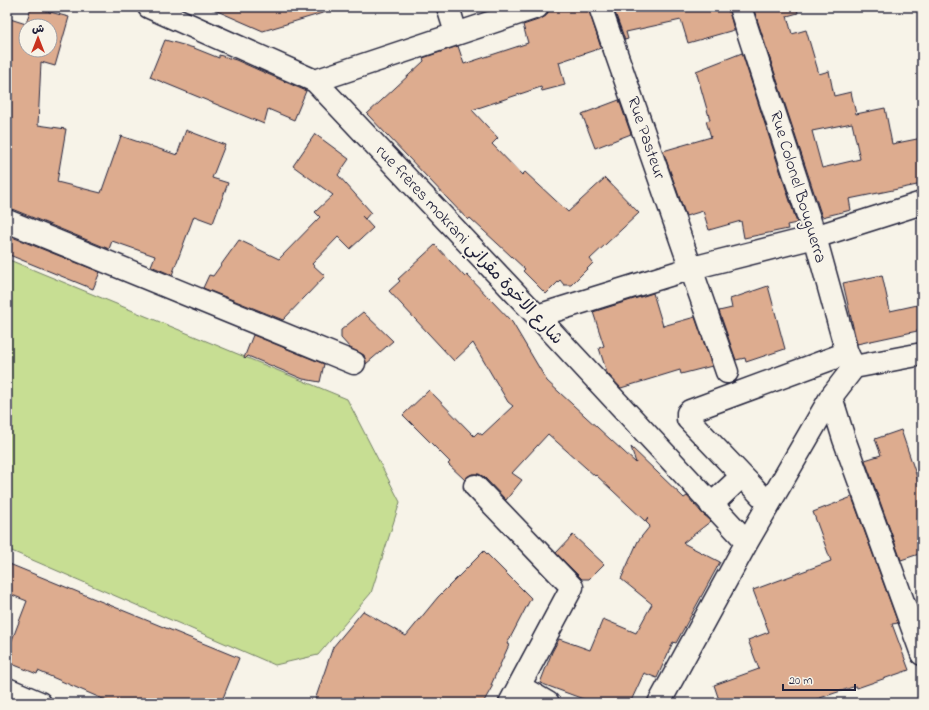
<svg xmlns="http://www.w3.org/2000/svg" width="929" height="710" font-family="'Indie Flower','Playpen Sans Arabic',sans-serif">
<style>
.green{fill:#c7de93;stroke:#748067}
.building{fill:#ddac8f;stroke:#22223b;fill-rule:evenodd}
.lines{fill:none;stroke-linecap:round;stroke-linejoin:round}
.minor-casing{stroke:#22223b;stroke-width:25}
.major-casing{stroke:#22223b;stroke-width:25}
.minor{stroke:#f7f3e8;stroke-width:22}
.major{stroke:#f7f3e8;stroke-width:22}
.labels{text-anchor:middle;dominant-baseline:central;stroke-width:4;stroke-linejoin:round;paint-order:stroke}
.street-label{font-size:17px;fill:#22223b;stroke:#f7f3e8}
</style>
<rect width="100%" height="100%" fill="#f7f3e8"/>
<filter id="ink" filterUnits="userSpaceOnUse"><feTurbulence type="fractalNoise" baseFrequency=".025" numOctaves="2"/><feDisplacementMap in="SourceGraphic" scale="8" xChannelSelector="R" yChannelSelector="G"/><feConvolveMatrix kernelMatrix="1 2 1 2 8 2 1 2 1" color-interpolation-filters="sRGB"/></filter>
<g filter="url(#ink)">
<path class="green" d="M 7,259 L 347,399 L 400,502 L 371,593 L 318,655 L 275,665 L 7,549 Z"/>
<path class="building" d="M 31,7 L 69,17 L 55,66 L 41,62 L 38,125 L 66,129 L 57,182 L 101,193 L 121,136 L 177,155 L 186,130 L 225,145 L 212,178 L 228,183 L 213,223 L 194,216 L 172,275 L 151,266 L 155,256 L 112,241 L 109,249 L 12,209 L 7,209 L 7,18 L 26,24 ZM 26,26 L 50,26 L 50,50 L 26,50 Z
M 208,7 L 325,7 L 326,12 L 263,31 Z
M 561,7 L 588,7 L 601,48 L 559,62 L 565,85 L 542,91 L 541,87 L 472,110 L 498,138 L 492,144 L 522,175 L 525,172 L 568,212 L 605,178 L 639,213 L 590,259 L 593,263 L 571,285 L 564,285 L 560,280 L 546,294 L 523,271 L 525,269 L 470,218 L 468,220 L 367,114 L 424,61 L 423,58 L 458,46 L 464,64 L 528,43 L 523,25 L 541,19 L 546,16 L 549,10 Z
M 613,7 L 728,7 L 734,30 L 688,43 L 681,20 L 626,32 L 628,39 L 625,40 Z
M 753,7 L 797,7 L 798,13 L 787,16 L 792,34 L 806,30 L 819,74 L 829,71 L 834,96 L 851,92 L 856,114 L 885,108 L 892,144 L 922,138 L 922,184 L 849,199 L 851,210 L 822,217 ZM 852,123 L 860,159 L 822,168 L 812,131 Z
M 165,40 L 194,48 L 219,58 L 219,55 L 236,60 L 306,91 L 294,120 L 268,109 L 264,124 L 150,77 Z
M 742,53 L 797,223 L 787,225 L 788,229 L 744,238 L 741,221 L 709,230 L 703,211 L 686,216 L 663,151 L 711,137 L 706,121 L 710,120 L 696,71 Z
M 619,100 L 631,134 L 595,148 L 582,114 Z
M 315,134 L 349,159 L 338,175 L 371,212 L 365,219 L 362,216 L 373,228 L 350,249 L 338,237 L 312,264 L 325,276 L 283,320 L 203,288 L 209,275 L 213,276 L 239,240 L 279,259 L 320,217 L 315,212 L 333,195 L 293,166 Z
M 7,235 L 100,272 L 93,289 L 7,254 Z
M 435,245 L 465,277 L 467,275 L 512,322 L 547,381 L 636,463 L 631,447 L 684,498 L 687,496 L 702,513 L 711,521 L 683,543 L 720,562 L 676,643 L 673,642 L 657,678 L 644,673 L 630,703 L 594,703 L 540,683 L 552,652 L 559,639 L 590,650 L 603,619 L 636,633 L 652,604 L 621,579 L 638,541 L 650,526 L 646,522 L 648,517 L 645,521 L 596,475 L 595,476 L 548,434 L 512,473 L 522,480 L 506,500 L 484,477 L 479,474 L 472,474 L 467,477 L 465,480 L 448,464 L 450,462 L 403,415 L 429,390 L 474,436 L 478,432 L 482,435 L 513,406 L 508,402 L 473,343 L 454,361 L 389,291 L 400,281 L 398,279 Z
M 882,275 L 890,311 L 922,304 L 922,330 L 857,344 L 843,283 Z
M 768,286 L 785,349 L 746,362 L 745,358 L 736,360 L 719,311 L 732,308 L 730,299 Z
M 653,293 L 663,326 L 695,317 L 712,366 L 681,374 L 680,370 L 621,388 L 607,373 L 599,348 L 604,346 L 593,312 Z
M 363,312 L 393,341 L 366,364 L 364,355 L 350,348 L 341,338 L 341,330 Z
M 253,335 L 324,364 L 320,382 L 303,379 L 248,356 L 245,359 L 244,358 Z
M 901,430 L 922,492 L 922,553 L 901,560 L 865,460 L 881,455 L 875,439 Z
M 852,497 L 898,623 L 892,624 L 909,670 L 857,688 L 856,686 L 805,703 L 720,703 L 714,685 L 759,669 L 748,640 L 769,632 L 753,590 L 831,561 L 813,512 Z
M 573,535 L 604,564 L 589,579 L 582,579 L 556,553 Z
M 484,551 L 531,598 L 507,644 L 509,645 L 491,685 L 493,685 L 483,703 L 314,703 L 333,647 L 363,611 L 406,636 L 438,597 Z
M 7,563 L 239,658 L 221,703 L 112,703 L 38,671 L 37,674 L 7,662 L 7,653 L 27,601 L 7,593 Z"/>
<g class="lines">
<defs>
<path id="minor" d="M 149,7 L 315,81 L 537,316 L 747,542
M 448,7 L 456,33
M 600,7 L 727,372
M 315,81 L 537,7
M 7,221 L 354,363
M 537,316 L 692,268 L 815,237 L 922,203
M 831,397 L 844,439 L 922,654
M 475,486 L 572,587 L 510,703
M 769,504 L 688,419 L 688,413 L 690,411 L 847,353
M 711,505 L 742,476
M 519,686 L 548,703
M 7,689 L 40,703
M 659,703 L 747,542 L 831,397 L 854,367 L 922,354"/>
<path id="major" d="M 740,7 L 815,237 L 847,353 L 854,367"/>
</defs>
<use href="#minor" class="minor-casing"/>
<use href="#major" class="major-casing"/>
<use href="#minor" class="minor"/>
<use href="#major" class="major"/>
</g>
</g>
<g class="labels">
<g class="street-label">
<text transform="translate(646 138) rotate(71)">Rue Pasteur</text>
<text transform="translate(798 187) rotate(73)">Rue Colonel Bouguerra</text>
<text transform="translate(469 245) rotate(47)">rue frères mokrani شارع الاخوة مقراني</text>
</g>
</g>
<rect width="929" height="710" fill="none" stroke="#f7f3e8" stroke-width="24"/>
<rect x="12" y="12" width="905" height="686" fill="none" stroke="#22223b" stroke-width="1.5" filter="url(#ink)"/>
<g transform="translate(38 38)"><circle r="19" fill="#f7f3e8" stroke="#a29fa3"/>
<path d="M0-3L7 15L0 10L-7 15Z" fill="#c8321e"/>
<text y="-6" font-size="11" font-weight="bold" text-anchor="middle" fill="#22223b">ش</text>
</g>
<path d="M783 684v6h72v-6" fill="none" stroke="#22223b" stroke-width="2"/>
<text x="789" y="684" font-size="12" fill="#22223b" stroke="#f7f3e8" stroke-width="3" paint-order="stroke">20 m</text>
</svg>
